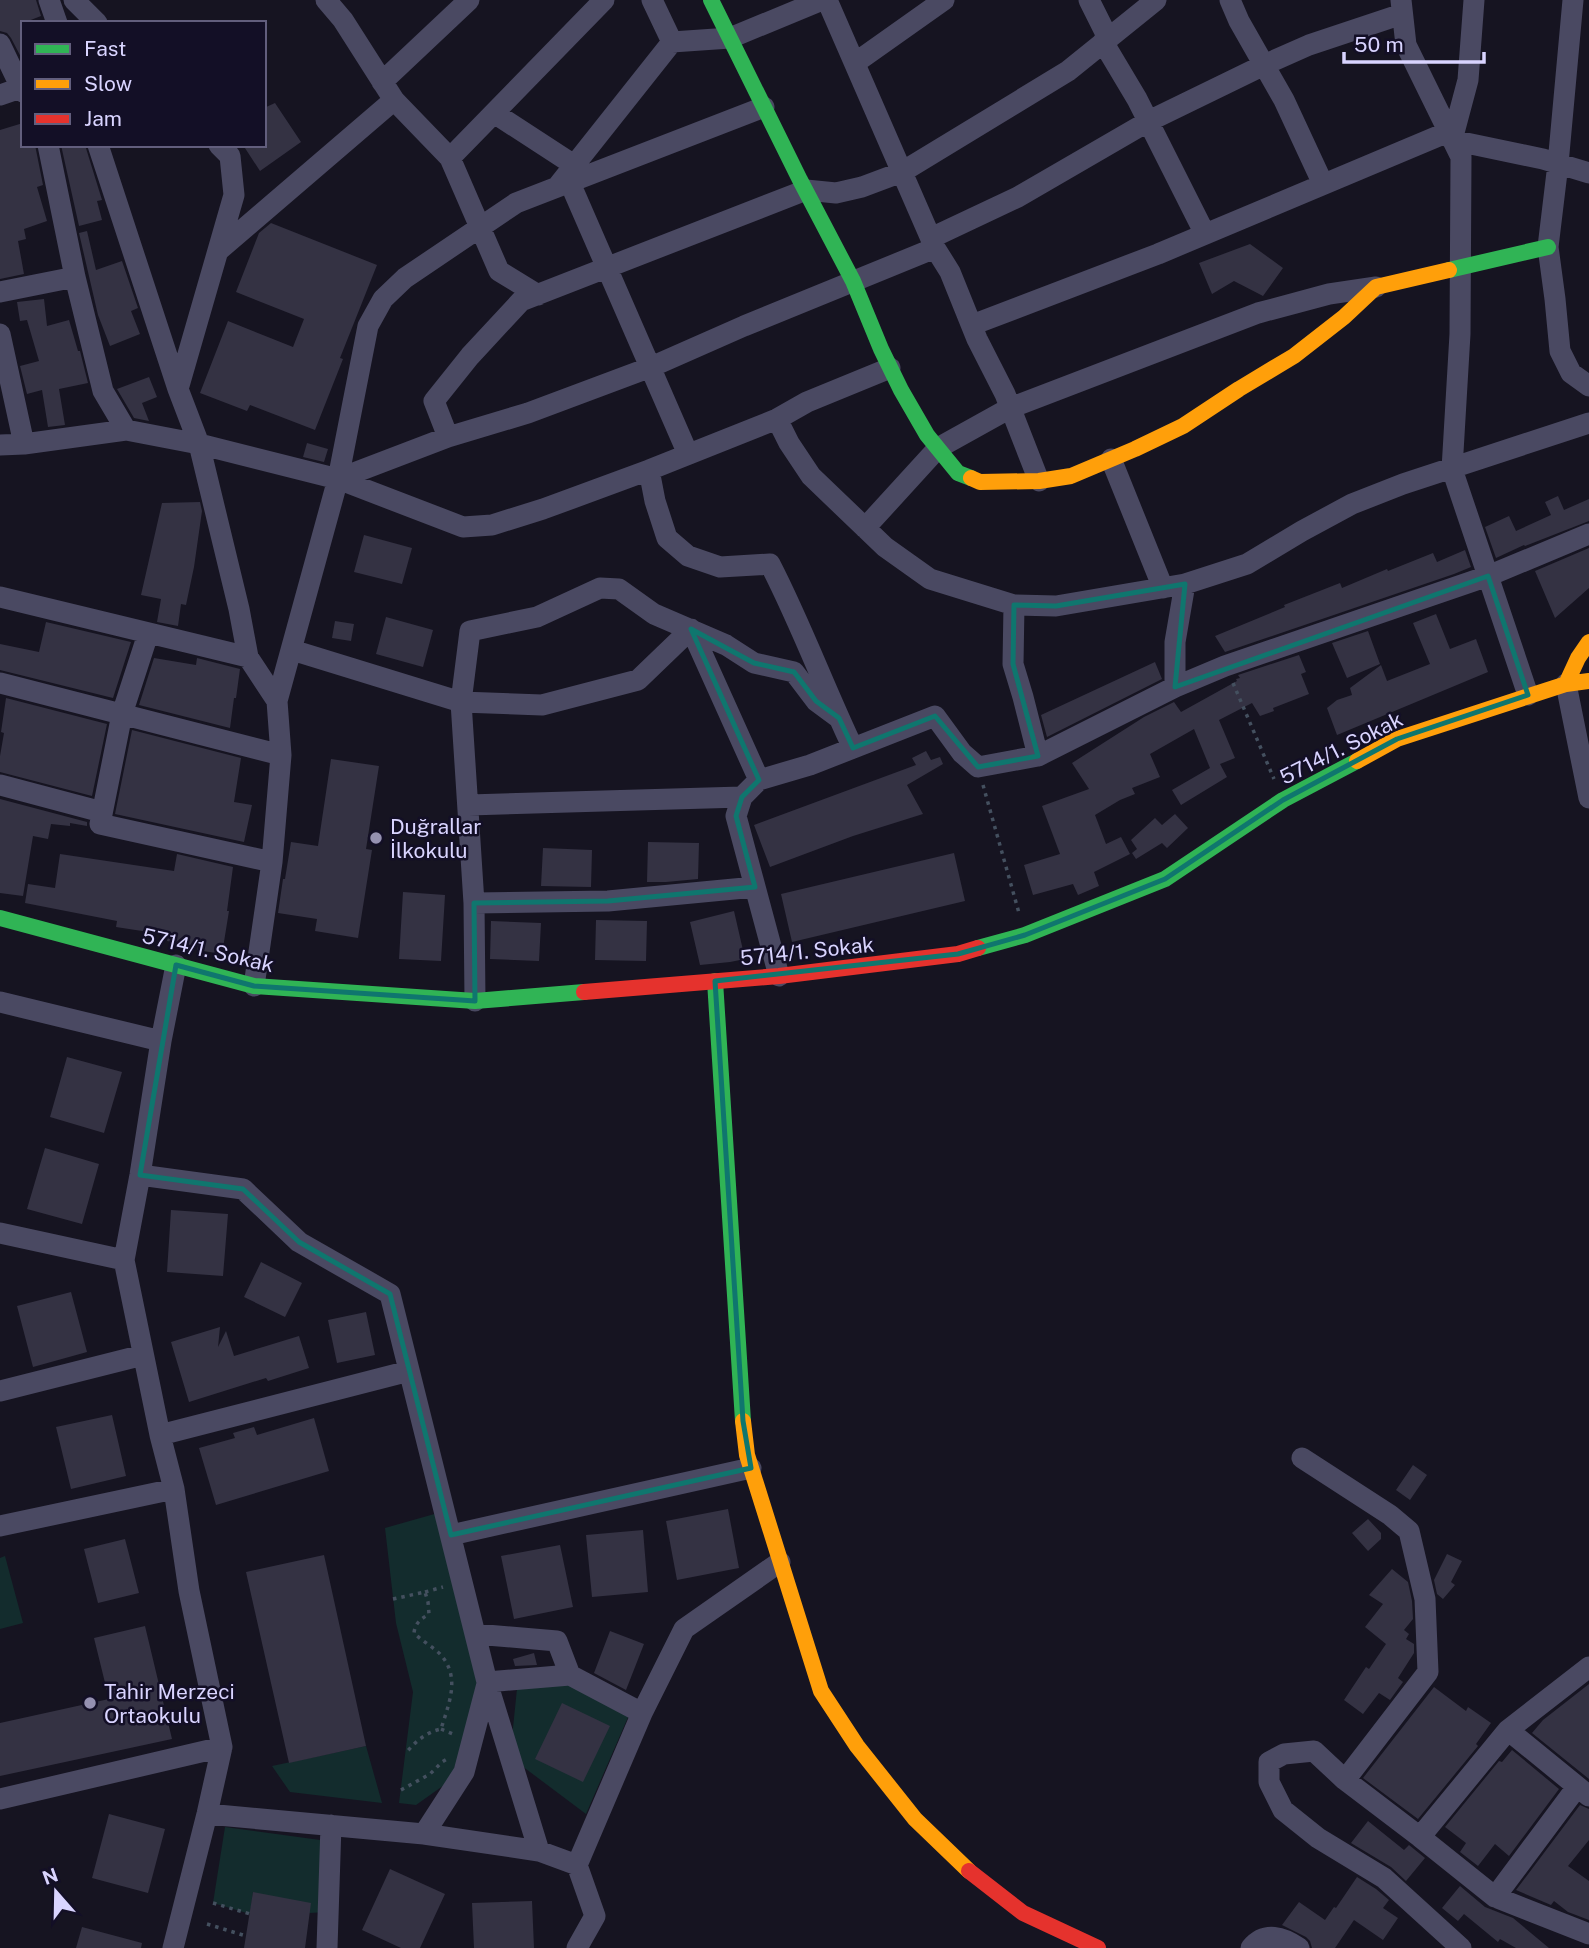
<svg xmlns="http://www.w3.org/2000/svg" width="1589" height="1948" font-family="'Public Sans',sans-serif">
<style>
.green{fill:#132c2d}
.building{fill:#343243}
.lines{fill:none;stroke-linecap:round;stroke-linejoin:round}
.path{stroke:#44505f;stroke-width:3.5;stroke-dasharray:3.5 5;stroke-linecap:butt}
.street{stroke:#4a4962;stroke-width:21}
.fast{stroke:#30b455;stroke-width:16}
.slow{stroke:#ff9f0a;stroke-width:16}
.jam{stroke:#e5322d;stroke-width:16}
.marked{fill:none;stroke:#0f766e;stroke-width:5;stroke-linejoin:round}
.poi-dot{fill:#9591b1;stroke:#130f26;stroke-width:2.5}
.labels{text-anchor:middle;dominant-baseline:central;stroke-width:5;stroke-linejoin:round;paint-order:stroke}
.street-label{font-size:21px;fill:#d9d4ff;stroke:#130f26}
.poi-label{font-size:21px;fill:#d9d4ff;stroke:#130f26;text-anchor:start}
</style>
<rect width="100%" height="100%" fill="#161421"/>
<path class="green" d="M 445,1511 L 487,1682 L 454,1778 L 416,1805 L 399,1803 L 413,1692 L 396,1623 L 385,1528 Z
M 5,1556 L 23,1623 L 0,1629 L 0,1558 Z
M 570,1675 L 632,1708 L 586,1814 L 510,1757 L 518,1679 Z
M 366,1746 L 382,1803 L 290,1792 L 272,1766 Z
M 225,1827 L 320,1840 L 328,1912 L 309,1913 L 253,1892 L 250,1914 L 213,1903 Z"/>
<path class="building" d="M 0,0 L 36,0 L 41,16 L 23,23 L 23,61 L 11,38 L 7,33 L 0,31 Z
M 275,103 L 301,142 L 260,171 L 243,145 L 264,145 L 264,108 Z
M 23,123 L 23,145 L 35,145 L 43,185 L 37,187 L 47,221 L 24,229 L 26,239 L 18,241 L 24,274 L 0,279 L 0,130 Z
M 61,145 L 85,145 L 102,200 L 97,201 L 102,220 L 79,226 Z
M 271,223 L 377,265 L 340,358 L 343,359 L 315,430 L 250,405 L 247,411 L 200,393 L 228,321 L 293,347 L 304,319 L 236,292 L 259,233 Z
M 87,231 L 96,270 L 122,261 L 138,308 L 131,311 L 140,334 L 110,346 L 98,315 L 79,233 Z
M 1250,244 L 1283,268 L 1263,296 L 1234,281 L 1212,294 L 1199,263 Z
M 44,299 L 47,326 L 69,320 L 78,351 L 80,351 L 88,383 L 59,389 L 65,425 L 48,427 L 42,390 L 27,394 L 20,366 L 39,361 L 27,320 L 20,321 L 17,302 Z
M 149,377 L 157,397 L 142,403 L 149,421 L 134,418 L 117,389 Z
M 307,443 L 328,449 L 324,462 L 303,457 Z
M 1558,496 L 1564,510 L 1589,499 L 1589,521 L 1525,546 L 1524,545 L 1496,558 L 1485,527 L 1509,516 L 1516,531 L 1551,515 L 1545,502 Z
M 200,502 L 202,511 L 194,567 L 186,605 L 181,604 L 178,626 L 157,622 L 161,599 L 141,595 L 162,503 Z
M 364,535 L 412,548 L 402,584 L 354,572 Z
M 1589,548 L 1589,588 L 1555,618 L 1535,571 Z
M 1465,550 L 1471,567 L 1454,574 L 1225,652 L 1215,636 L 1285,607 L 1284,605 L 1340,583 L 1342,588 L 1387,569 L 1388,571 L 1433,553 L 1437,562 Z
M 1436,614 L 1450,649 L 1476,639 L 1488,672 L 1337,735 L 1327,708 L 1337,700 L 1352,695 L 1350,688 L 1381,665 L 1387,681 L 1430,664 L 1413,623 Z
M 386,617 L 433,630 L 423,667 L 376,654 Z
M 335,621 L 354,624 L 351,641 L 332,638 Z
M 46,622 L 131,642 L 113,698 L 0,670 L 0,644 L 39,652 Z
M 1368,631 L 1380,664 L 1347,678 L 1332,643 Z
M 1299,655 L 1306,672 L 1301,674 L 1309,694 L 1273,708 L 1274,711 L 1260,716 L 1252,703 L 1219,720 L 1235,758 L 1220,764 L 1227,777 L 1181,805 L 1172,790 L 1210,768 L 1194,729 L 1150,754 L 1160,777 L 1132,788 L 1135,794 L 1120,800 L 1095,815 L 1106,844 L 1121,837 L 1130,854 L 1094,872 L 1099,886 L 1078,895 L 1073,884 L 1033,895 L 1024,865 L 1060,854 L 1042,806 L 1089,789 L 1072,763 L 1144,717 L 1174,702 L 1181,712 L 1237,681 L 1236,679 L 1240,678 L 1238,675 Z
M 154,658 L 196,665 L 197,658 L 240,669 L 236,698 L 234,698 L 230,728 L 139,705 Z
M 1155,662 L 1162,679 L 1047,737 L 1041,715 Z
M 6,698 L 107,724 L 92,796 L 0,772 L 0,756 L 4,733 L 1,732 Z
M 132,730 L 241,758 L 234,802 L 252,805 L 244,842 L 115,814 Z
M 926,751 L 931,760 L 940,757 L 943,764 L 907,785 L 923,814 L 853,836 L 770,867 L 754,825 L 916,765 L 912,758 Z
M 331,759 L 379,766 L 366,849 L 372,850 L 358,938 L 315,931 L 317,919 L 278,913 L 283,879 L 285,879 L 291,842 L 318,846 Z
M 0,799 L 87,822 L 87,826 L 70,823 L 70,826 L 51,824 L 48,839 L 33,836 L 23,896 L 0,893 Z
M 1175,814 L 1188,828 L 1167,848 L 1162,843 L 1136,859 L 1132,853 L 1137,849 L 1131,840 L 1155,818 L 1162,825 Z
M 648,842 L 699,843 L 698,879 L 666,882 L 647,882 Z
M 543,848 L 592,850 L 591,887 L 541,886 Z
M 954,853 L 965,901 L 792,942 L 781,894 Z
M 60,854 L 174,871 L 177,854 L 233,867 L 227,911 L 229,911 L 222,954 L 197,950 L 198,946 L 167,941 L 168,935 L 116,927 L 117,921 L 25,903 L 28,884 L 55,888 Z
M 403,892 L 445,895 L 441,961 L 399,959 Z
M 734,911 L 745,959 L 730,962 L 700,965 L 690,922 Z
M 596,920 L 647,921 L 646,961 L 595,960 Z
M 491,921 L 541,923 L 539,961 L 490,959 Z
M 67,1057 L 122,1072 L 104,1133 L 50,1117 Z
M 45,1148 L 99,1164 L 82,1224 L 27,1209 Z
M 171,1210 L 228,1214 L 223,1276 L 167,1272 Z
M 261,1262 L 302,1283 L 285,1317 L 244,1297 Z
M 71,1292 L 87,1352 L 33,1367 L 17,1306 Z
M 366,1312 L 375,1355 L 337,1363 L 328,1320 Z
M 220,1327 L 218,1347 L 226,1331 L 234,1356 L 299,1336 L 309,1368 L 268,1381 L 266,1378 L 189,1402 L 171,1342 Z
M 112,1415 L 126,1476 L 71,1489 L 56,1427 Z
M 314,1418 L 329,1471 L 216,1505 L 199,1448 L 235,1438 L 233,1433 L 254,1427 L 257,1435 Z
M 1413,1465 L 1427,1475 L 1410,1500 L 1396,1490 Z
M 728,1509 L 739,1568 L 677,1580 L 666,1521 Z
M 1368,1519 L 1381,1533 L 1381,1539 L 1368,1551 L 1352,1533 Z
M 643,1530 L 648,1592 L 592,1597 L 586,1535 Z
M 125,1539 L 139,1593 L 98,1603 L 84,1549 Z
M 560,1545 L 573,1607 L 514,1619 L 501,1556 Z
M 1447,1554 L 1462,1561 L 1451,1582 L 1455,1585 L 1443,1599 L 1437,1594 L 1434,1580 Z
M 324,1555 L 366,1746 L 289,1763 L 246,1572 Z
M 1392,1569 L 1408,1582 L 1412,1601 L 1413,1619 L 1404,1630 L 1409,1634 L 1406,1639 L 1414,1644 L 1414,1653 L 1398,1678 L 1403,1682 L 1390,1700 L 1379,1693 L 1363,1714 L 1344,1700 L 1366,1667 L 1369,1669 L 1386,1644 L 1365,1627 L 1383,1604 L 1369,1595 Z
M 145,1626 L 172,1739 L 0,1776 L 0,1723 L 109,1699 L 94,1638 Z
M 610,1631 L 644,1644 L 626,1690 L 594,1673 Z
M 534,1653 L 537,1665 L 515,1666 L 513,1659 Z
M 1589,1684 L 1589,1779 L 1532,1733 L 1543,1720 Z
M 1434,1687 L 1466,1711 L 1468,1707 L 1491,1723 L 1476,1744 L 1478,1746 L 1418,1819 L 1363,1778 Z
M 562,1703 L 610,1726 L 583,1782 L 535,1759 Z
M 1512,1750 L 1559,1789 L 1509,1856 L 1495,1844 L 1478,1866 L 1460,1852 L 1466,1843 L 1445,1827 L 1499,1761 L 1502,1762 Z
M 1580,1805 L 1589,1809 L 1589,1840 L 1568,1866 L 1589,1881 L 1589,1920 L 1568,1912 L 1554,1901 L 1551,1905 L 1516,1890 Z
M 109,1814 L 165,1829 L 148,1893 L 92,1878 Z
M 1368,1821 L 1404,1850 L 1409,1845 L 1425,1858 L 1406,1881 L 1391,1867 L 1351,1843 Z
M 390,1869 L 445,1894 L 420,1948 L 401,1948 L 362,1930 Z
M 1357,1877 L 1376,1889 L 1389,1900 L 1383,1908 L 1398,1918 L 1383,1940 L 1354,1920 L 1335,1948 L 1312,1948 L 1310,1941 L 1306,1937 L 1282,1925 L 1299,1902 L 1325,1920 L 1334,1907 L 1336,1908 Z
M 1460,1886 L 1485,1907 L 1513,1918 L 1549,1948 L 1516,1948 L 1500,1939 L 1498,1942 L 1464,1914 L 1458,1921 L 1442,1908 Z
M 253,1892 L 311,1903 L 305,1948 L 244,1948 Z
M 532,1901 L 534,1948 L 474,1948 L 472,1903 Z
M 82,1927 L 142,1943 L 141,1948 L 76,1948 Z"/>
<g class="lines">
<path class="path" d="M 1233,683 L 1274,779
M 983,785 L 1019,913
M 425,1592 L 443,1587
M 393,1599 L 425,1592 L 428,1602 L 429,1614 C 421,1619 415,1623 414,1633 C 422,1641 433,1647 440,1654 C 461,1677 449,1703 441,1729 C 426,1732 415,1742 406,1753
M 441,1729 L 453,1734 L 453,1737
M 401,1790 L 430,1774 L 442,1762 L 447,1759
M 213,1903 L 250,1914
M 207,1924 L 246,1936"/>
<path class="street" d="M 49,0 L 57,23
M 74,0 L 97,23
M 326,0 L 343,20 L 394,100 L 450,158 L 499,271 L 538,295
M 1089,0 L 1108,38
M 1230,0 L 1239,21 L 1284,100 L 1323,184
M 1401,0 L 1406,45 L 1461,157 L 1460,334 L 1452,469 L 1528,695
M 1474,0 L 1468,80 L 1452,140 L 1543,159 L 1589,173
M 1573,0 L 1558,164 L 1548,247 L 1555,299 L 1560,351 L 1571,373 L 1589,386
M 672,42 L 730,38 L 822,0
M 1103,42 L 1137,99 L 1205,234
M 0,44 L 23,92
M 855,63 L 944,0
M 382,82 L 469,0
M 0,95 L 23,87
M 494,113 L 574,165
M 48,145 L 75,277 L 103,391 L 126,430
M 98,145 L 178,389 L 199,444 L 239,609 L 248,657 L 277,701 L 281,755 L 272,862 L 254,986
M 450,158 L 604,0
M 570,183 L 688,454
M 557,187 L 672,42 L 652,0
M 931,238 L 1018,197 L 1149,121 L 1264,65 L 1309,45 L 1402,14
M 935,248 L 950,272 L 977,339 L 1005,394 L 1039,481
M 218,251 L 394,100
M 0,292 L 75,277
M 972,325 L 1158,254 L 1448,132
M 0,334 L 24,444 L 126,430 L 199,444 L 338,479 L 463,527 L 492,525 L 543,509 L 649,470 L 777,419 L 807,402 L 890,368
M 178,389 L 234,195 L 230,156 L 219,145
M 777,419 L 789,443 L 811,476 L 885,547 L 930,579 L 1014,605
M 448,437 L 434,401 L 470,356 L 521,301 L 806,190 L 836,193 L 862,187 L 902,172 L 1068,71 L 1156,0
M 0,445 L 24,444
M 1111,459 L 1163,588
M 649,470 L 655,501 L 667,538 L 688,556 L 720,567 L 770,564 C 801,624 824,687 853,748
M 338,479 L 448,437 L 528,413 L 651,367 L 744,326 L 935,248 L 827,0
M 865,528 L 938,448 L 1010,408 L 1258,313 L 1329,294 L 1376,287
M 0,597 L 248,657
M 148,634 L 122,714 L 100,824 L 272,862
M 292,650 L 461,702 L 542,705 L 638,680 L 691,629 L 759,780 L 742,797 L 736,816 L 779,976
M 0,683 L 281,755
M 1566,684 L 1589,798
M 1175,687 L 1175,642 L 1185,584
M 277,701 L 338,479 L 368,326 L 383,299 L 405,278 L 516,203 L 764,107
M 1038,756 L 1023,697 L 1013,664 L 1014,605 L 1056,606 L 1185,584 L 1247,564 L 1302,531 L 1352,504 L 1403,484 L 1589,423
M 759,780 L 810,765 L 935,716 L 962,753 L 978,767 L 1038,756 L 1175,687 L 1225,666 L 1488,576 L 1589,534
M 0,785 L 102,812
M 469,805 L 742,797
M 474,903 L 608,901 L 755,887
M 475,1001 L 474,903 L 461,702 L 470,631 L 537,617 L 600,588 L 619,589 L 654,614 L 726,645 L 754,663 L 794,672 L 816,701 L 839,718
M 0,1002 L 161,1041
M 140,1175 L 243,1189 L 299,1242 L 390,1294 L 487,1682 L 539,1851
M 0,1233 L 124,1260
M 0,1391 L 143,1355
M 160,1435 L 409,1371
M 1302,1458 L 1390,1515 L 1409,1531 L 1425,1599 L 1428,1672 L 1345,1780
M 0,1526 L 174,1489
M 451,1535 L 751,1468
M 475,1634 L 557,1641 L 570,1675
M 1589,1667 L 1508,1730 L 1420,1837 L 1495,1897 L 1589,1934
M 487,1682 L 570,1675 L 642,1713
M 487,1684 L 464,1772 L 424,1834 L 539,1851 L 577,1865
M 1508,1730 L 1589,1796
M 0,1799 L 222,1747
M 207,1814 L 424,1834
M 1420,1837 L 1345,1780 L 1314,1751 L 1284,1754 L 1269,1762 L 1269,1782 L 1283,1810 L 1318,1838 L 1384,1878 L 1461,1948
M 1495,1897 L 1577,1787
M 173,1948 L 207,1814 L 222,1747 L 189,1591 L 174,1489 L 160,1435 L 124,1260 L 140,1175 L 161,1041 L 176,965
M 327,1948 L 331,1825
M 577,1948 L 595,1916 L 577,1865 L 642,1713 L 684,1629 L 780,1562
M 1251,1948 C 1265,1931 1283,1937 1299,1948"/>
<path class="fast" d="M 711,0 L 800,180 L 853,281 L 881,349 L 901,390 L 927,435 L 958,473 L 971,478
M 1449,270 L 1548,247
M 0,918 L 254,986 L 475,1001 L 584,992
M 978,948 L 1025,935 L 1165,879 L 1283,800 L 1357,761
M 715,981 L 743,1421"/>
<path class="slow" d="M 971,478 L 980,482 L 1039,481 L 1071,476 L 1135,449 L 1183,426 L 1239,389 L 1294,356 L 1344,317 L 1376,287 L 1449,270
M 1566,684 L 1578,658 L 1589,642
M 1357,761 L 1397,739 L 1566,684 L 1589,681
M 743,1421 L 747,1455 L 821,1691 L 857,1746 L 915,1819 L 969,1871"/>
<path class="jam" d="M 584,992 L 779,976 L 958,954 L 978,948
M 969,1871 L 1023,1913 L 1098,1948"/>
</g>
<path class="marked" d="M 1488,576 L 1528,695 L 1397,739 L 1283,800 L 1165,879 L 1025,935 L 958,954 L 715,981 L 743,1421 L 751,1468 L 451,1535 L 390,1294 L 299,1242 L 243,1189 L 140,1175 L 176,965 L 254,986 L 475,1001 L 474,903 L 608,901 L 755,887 L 736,816 L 742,797 L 759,780 L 691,629 L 754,663 L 794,672 L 816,701 L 839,718 L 853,748 L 935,716 L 978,767 L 1038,756 L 1013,664 L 1014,605 L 1056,606 L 1185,584 L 1175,687 Z"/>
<g class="poi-dot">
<circle cx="376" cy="838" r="7"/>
<circle cx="90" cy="1703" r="7"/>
</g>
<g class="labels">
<g class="street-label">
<text transform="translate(1341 748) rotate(-27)">5714/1. Sokak</text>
<text transform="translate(208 950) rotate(13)">5714/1. Sokak</text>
<text transform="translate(807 951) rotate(-6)">5714/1. Sokak</text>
</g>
<g class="poi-label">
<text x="390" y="826">Duğrallar<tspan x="390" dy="24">İlkokulu</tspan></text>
<text x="104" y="1691">Tahir Merzeci<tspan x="104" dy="24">Ortaokulu</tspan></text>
</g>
</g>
<rect x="21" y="21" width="245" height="126" fill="#130f26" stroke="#625e7d" stroke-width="2"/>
<rect x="35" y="44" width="35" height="10" fill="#30b455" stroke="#625e7d" stroke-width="2"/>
<text x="84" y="56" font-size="21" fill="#d9d4ff">Fast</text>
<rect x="35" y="79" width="35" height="10" fill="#ff9f0a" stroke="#625e7d" stroke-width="2"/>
<text x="84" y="91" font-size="21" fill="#d9d4ff">Slow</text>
<rect x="35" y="114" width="35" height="10" fill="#e5322d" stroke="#625e7d" stroke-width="2"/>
<text x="84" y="126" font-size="21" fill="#d9d4ff">Jam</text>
<g transform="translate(56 1892) rotate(340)" stroke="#130f26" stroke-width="5" paint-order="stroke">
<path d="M0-5L12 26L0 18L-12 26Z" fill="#d9d4ff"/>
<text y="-10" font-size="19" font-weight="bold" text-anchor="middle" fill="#d9d4ff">N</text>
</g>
<path d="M1344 52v10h140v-10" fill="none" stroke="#d9d4ff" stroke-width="3.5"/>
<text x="1354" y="52" font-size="21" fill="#d9d4ff" stroke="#130f26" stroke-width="5" paint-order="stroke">50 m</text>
</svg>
